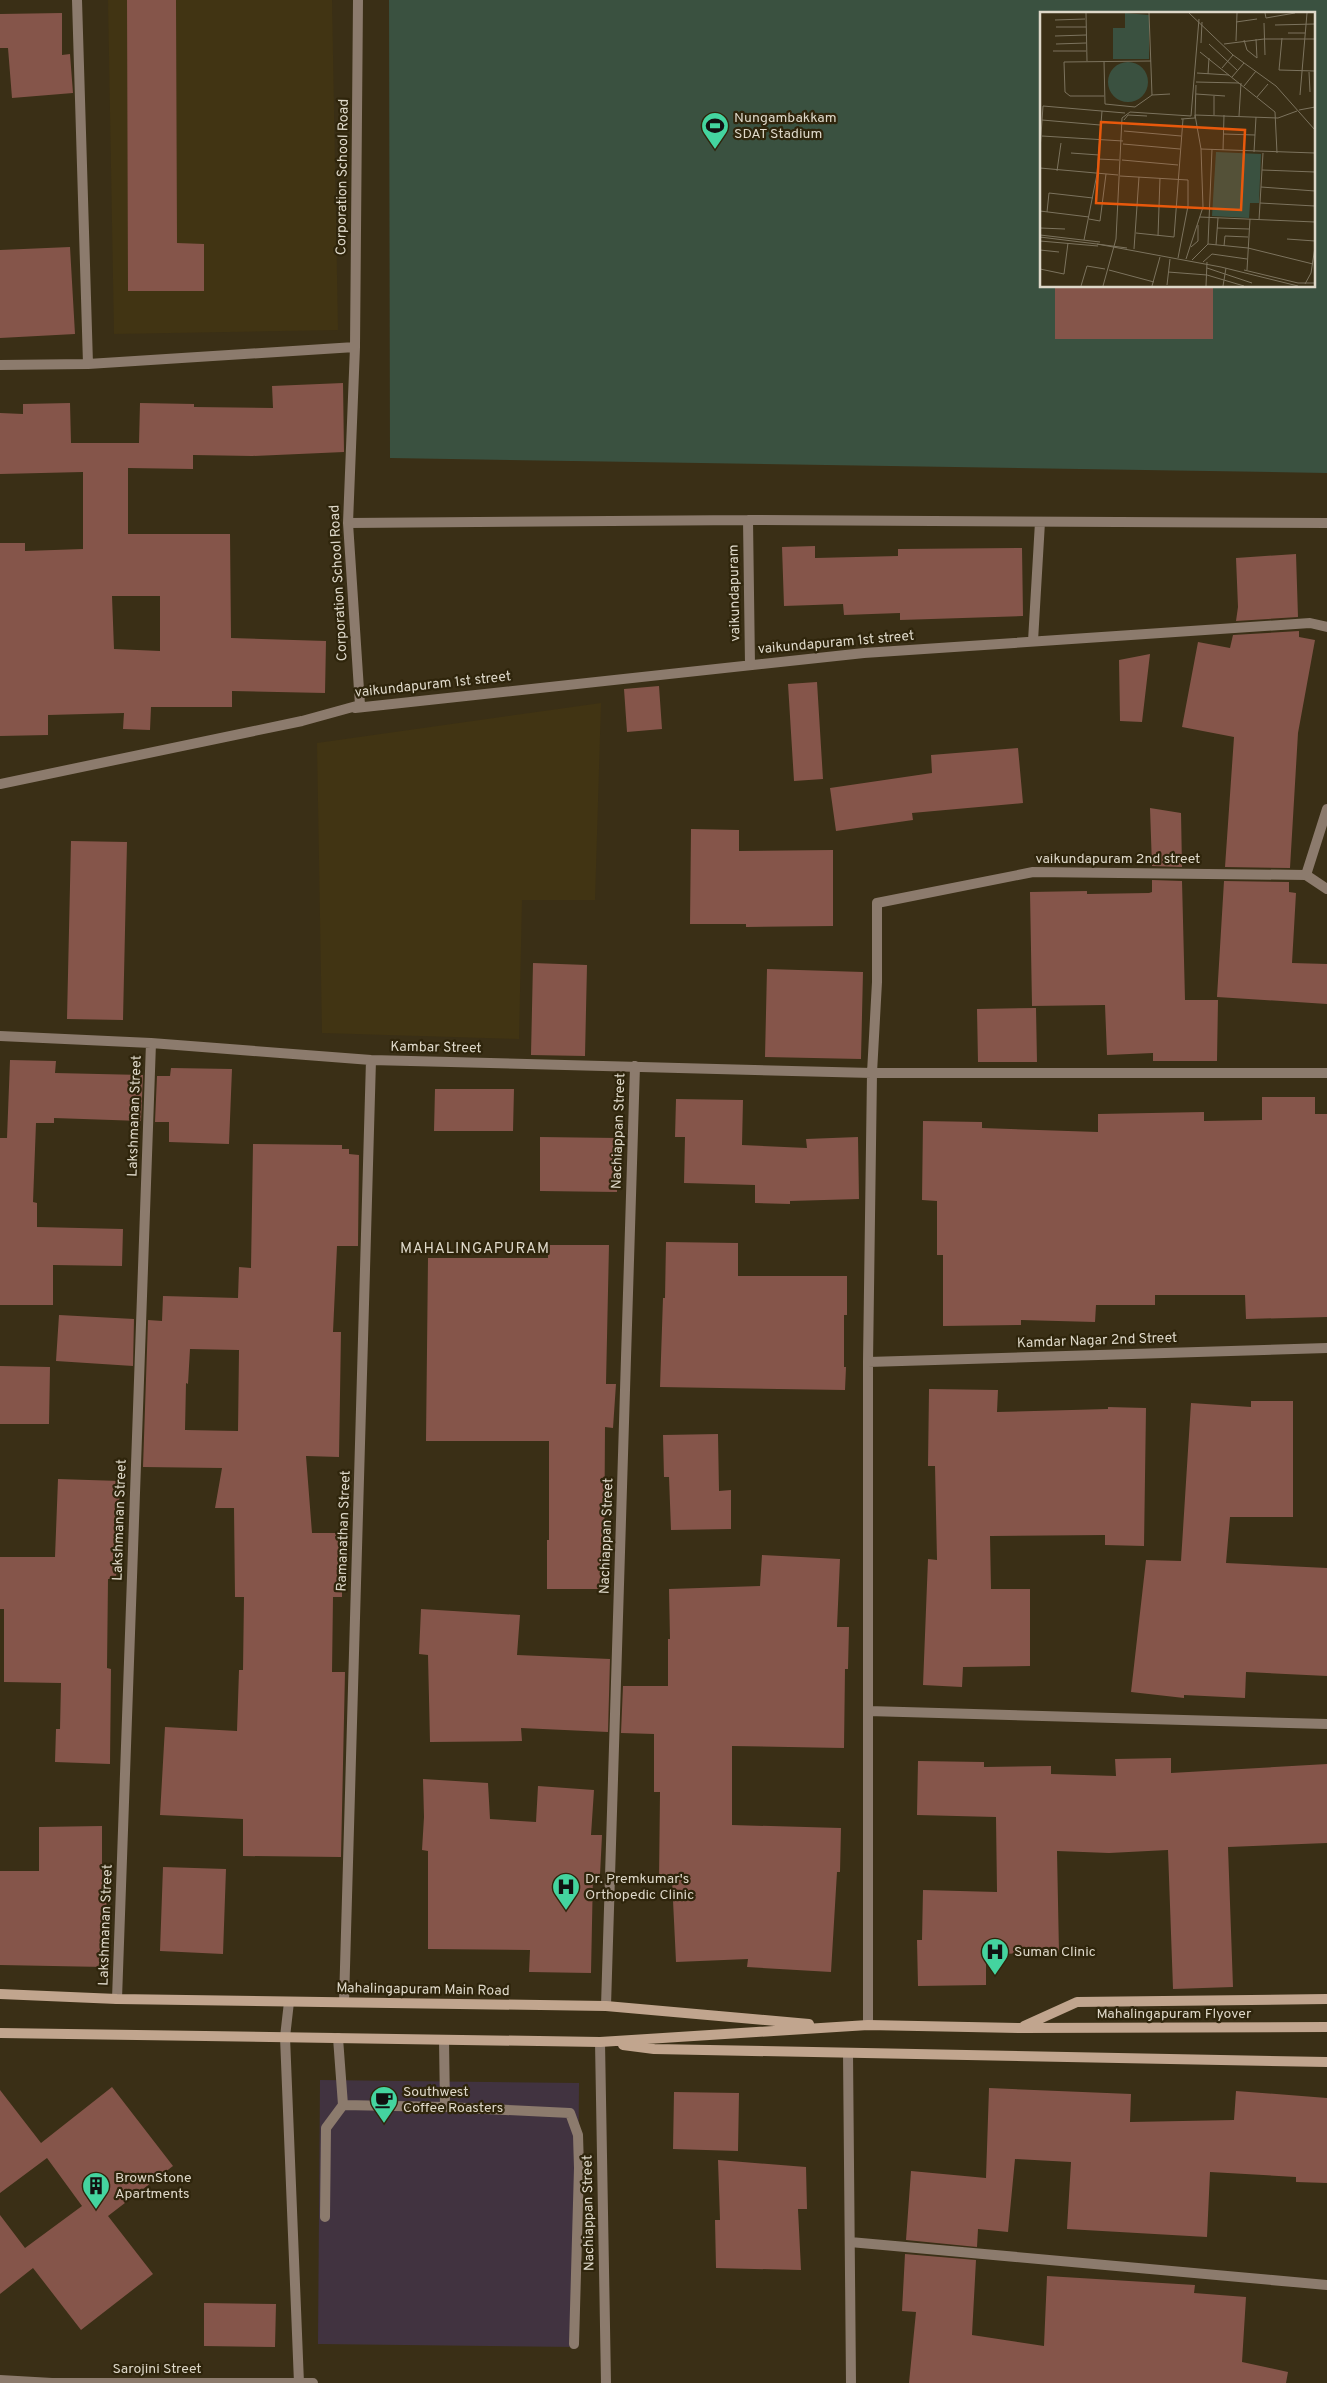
<svg xmlns="http://www.w3.org/2000/svg" width="1327" height="2383" font-family="Overpass,sans-serif">
<style>
.commercial{fill:#413340}
.built{fill:#413413}
.green{fill:#3a5140;fill-rule:evenodd}
.building{fill:#85554a;fill-rule:evenodd}
.lines{fill:none;stroke-linecap:round;stroke-linejoin:round}
.service{stroke:#8c7b6d;stroke-width:10}
.minor{stroke:#8c7b6d;stroke-width:10}
.secondary{stroke:#c1a58e;stroke-width:10}
.labels{text-anchor:middle;dominant-baseline:central;stroke-width:4.5;stroke-linejoin:round;paint-order:stroke}
.poi-label{font-size:14px;fill:#ded8c9;stroke:#2f250c;text-anchor:start}
.street-label{font-size:14px;fill:#ded8c9;stroke:#2f250c}
.neighbourhood-label{font-size:15px;letter-spacing:1px;fill:#ded8c9;stroke:#2f250c}
.inset-road{fill:none;stroke:#7c735e;stroke-width:1}
.view{fill:#e8590c;fill-opacity:0.15;stroke:#e8590c;stroke-width:2.5}
.inset-edge{fill:none;stroke:#ded8c9;stroke-width:2.5}
</style>
<rect width="100%" height="100%" fill="#3a2f16"/>
<path class="commercial" d="M 320,2080 L 579,2083 L 577,2347 L 318,2344 Z"/>
<path class="built" d="M 108,0 L 332,0 L 338,330 L 114,334 Z
M 601,703 L 595,900 L 522,900 L 519,1039 L 322,1033 L 317,743 Z"/>
<path class="green" d="M 389,0 L 1327,0 L 1327,473 L 390,458 ZM 1041,14 L 1313,14 L 1313,286 L 1041,286 Z"/>
<path class="building" d="M 127,0 L 176,0 L 177,243 L 204,244 L 204,291 L 128,291 Z
M 62,13 L 62,55 L 70,54 L 73,93 L 12,98 L 8,48 L 0,48 L 0,14 Z
M 70,247 L 75,334 L 0,338 L 0,250 Z
M 1055,286 L 1213,286 L 1213,339 L 1055,339 Z
M 343,383 L 344,452 L 252,456 L 193,455 L 193,469 L 128,468 L 128,534 L 230,534 L 231,638 L 326,641 L 325,693 L 232,691 L 232,707 L 151,707 L 150,730 L 123,729 L 124,713 L 48,715 L 48,735 L 0,736 L 0,543 L 25,543 L 25,551 L 83,549 L 83,472 L 0,474 L 0,413 L 23,414 L 23,404 L 70,403 L 71,443 L 139,443 L 140,403 L 194,404 L 194,407 L 273,408 L 272,386 ZM 112,596 L 160,596 L 160,651 L 114,649 Z
M 815,546 L 815,558 L 898,556 L 898,549 L 1022,548 L 1023,616 L 900,620 L 900,613 L 844,615 L 843,604 L 784,606 L 782,547 Z
M 1296,554 L 1298,617 L 1236,621 L 1238,607 L 1236,558 Z
M 1299,631 L 1299,637 L 1315,640 L 1298,733 L 1290,868 L 1225,867 L 1234,737 L 1182,727 L 1198,642 L 1230,648 L 1233,635 Z
M 1150,654 L 1142,722 L 1120,721 L 1119,660 Z
M 817,682 L 823,779 L 794,781 L 788,684 Z
M 659,686 L 662,729 L 627,732 L 624,689 Z
M 1018,748 L 1023,803 L 912,813 L 913,820 L 836,831 L 830,788 L 932,773 L 931,755 Z
M 1150,808 L 1181,813 L 1182,867 L 1152,866 Z
M 691,829 L 739,830 L 739,851 L 833,850 L 833,926 L 746,927 L 746,924 L 690,924 Z
M 71,841 L 127,842 L 123,1020 L 67,1019 Z
M 1152,880 L 1182,881 L 1185,1000 L 1218,1000 L 1217,1061 L 1153,1061 L 1153,1053 L 1107,1055 L 1105,1005 L 1032,1006 L 1030,892 L 1087,891 L 1087,894 L 1149,893 L 1152,892 Z
M 1224,881 L 1289,882 L 1289,892 L 1296,893 L 1292,963 L 1327,964 L 1327,1004 L 1217,997 Z
M 533,963 L 587,965 L 585,1056 L 531,1055 Z
M 767,969 L 863,972 L 861,1059 L 765,1057 Z
M 1036,1008 L 1037,1062 L 978,1062 L 977,1009 Z
M 10,1060 L 56,1061 L 55,1073 L 143,1075 L 141,1121 L 54,1118 L 54,1123 L 36,1123 L 33,1202 L 37,1203 L 37,1227 L 123,1229 L 122,1266 L 53,1265 L 53,1305 L 0,1305 L 0,1138 L 7,1138 Z
M 171,1068 L 232,1069 L 229,1144 L 169,1142 L 169,1122 L 155,1122 L 157,1076 L 170,1076 Z
M 435,1089 L 514,1089 L 513,1131 L 434,1131 Z
M 1262,1097 L 1315,1097 L 1315,1114 L 1327,1114 L 1327,1317 L 1246,1319 L 1245,1295 L 1155,1295 L 1155,1305 L 1096,1305 L 1095,1322 L 1021,1320 L 1021,1325 L 943,1326 L 943,1255 L 937,1255 L 937,1201 L 922,1200 L 923,1121 L 982,1122 L 982,1128 L 1098,1132 L 1098,1114 L 1204,1112 L 1204,1121 L 1262,1120 Z
M 676,1099 L 743,1100 L 742,1145 L 807,1148 L 806,1139 L 858,1137 L 859,1199 L 790,1201 L 790,1204 L 755,1203 L 755,1185 L 684,1183 L 685,1137 L 675,1137 Z
M 540,1137 L 618,1138 L 617,1192 L 540,1191 Z
M 253,1144 L 342,1145 L 342,1149 L 349,1149 L 349,1154 L 359,1155 L 358,1246 L 337,1246 L 333,1332 L 341,1332 L 339,1457 L 306,1456 L 312,1533 L 342,1533 L 342,1597 L 333,1597 L 332,1672 L 345,1672 L 341,1857 L 243,1856 L 243,1819 L 160,1815 L 165,1727 L 237,1731 L 239,1670 L 243,1670 L 244,1597 L 235,1597 L 234,1508 L 215,1508 L 222,1468 L 143,1467 L 148,1320 L 162,1321 L 163,1296 L 238,1298 L 239,1267 L 251,1268 ZM 190,1349 L 239,1350 L 238,1431 L 185,1430 L 186,1383 L 188,1384 Z
M 666,1242 L 738,1243 L 738,1276 L 847,1276 L 847,1315 L 844,1315 L 844,1367 L 846,1367 L 845,1390 L 660,1387 L 663,1298 L 665,1298 Z
M 548,1245 L 609,1245 L 606,1384 L 616,1384 L 613,1428 L 605,1427 L 604,1589 L 547,1589 L 547,1540 L 549,1540 L 549,1441 L 426,1441 L 428,1258 L 548,1258 Z
M 59,1315 L 134,1319 L 133,1366 L 56,1361 Z
M 0,1366 L 50,1367 L 49,1424 L 0,1424 Z
M 929,1389 L 998,1390 L 997,1412 L 1108,1409 L 1108,1407 L 1146,1408 L 1144,1546 L 1105,1545 L 1105,1535 L 990,1536 L 991,1589 L 1030,1589 L 1030,1666 L 963,1667 L 962,1687 L 923,1685 L 928,1559 L 937,1560 L 935,1466 L 928,1466 Z
M 1251,1401 L 1293,1401 L 1293,1517 L 1230,1517 L 1226,1563 L 1327,1568 L 1327,1676 L 1246,1672 L 1245,1698 L 1184,1695 L 1184,1698 L 1131,1692 L 1146,1560 L 1181,1561 L 1191,1403 L 1251,1407 Z
M 718,1434 L 719,1491 L 731,1490 L 731,1529 L 671,1530 L 669,1477 L 664,1477 L 663,1435 Z
M 58,1479 L 120,1481 L 116,1579 L 108,1579 L 107,1668 L 111,1669 L 110,1764 L 55,1762 L 56,1729 L 60,1729 L 61,1683 L 4,1682 L 4,1609 L 0,1609 L 0,1557 L 55,1557 Z
M 762,1555 L 840,1559 L 837,1627 L 849,1627 L 848,1669 L 845,1669 L 844,1748 L 732,1746 L 732,1825 L 841,1828 L 840,1872 L 837,1872 L 831,1972 L 747,1967 L 748,1959 L 676,1962 L 672,1880 L 659,1880 L 660,1792 L 654,1792 L 654,1734 L 621,1733 L 623,1686 L 668,1686 L 668,1639 L 670,1639 L 669,1589 L 760,1586 Z
M 421,1609 L 520,1615 L 517,1655 L 610,1659 L 608,1732 L 521,1728 L 522,1741 L 430,1742 L 428,1655 L 419,1654 Z
M 1171,1758 L 1171,1773 L 1327,1764 L 1327,1843 L 1228,1847 L 1233,1987 L 1173,1989 L 1168,1850 L 1109,1853 L 1057,1851 L 1059,1953 L 986,1954 L 986,1985 L 918,1986 L 917,1940 L 922,1940 L 923,1890 L 997,1892 L 996,1817 L 917,1815 L 918,1761 L 984,1762 L 984,1767 L 1051,1766 L 1051,1774 L 1116,1776 L 1115,1759 Z
M 423,1779 L 488,1783 L 490,1819 L 536,1822 L 538,1786 L 594,1790 L 591,1835 L 602,1835 L 600,1875 L 593,1874 L 591,1973 L 529,1972 L 530,1950 L 428,1949 L 428,1851 L 422,1850 L 424,1817 Z
M 102,1826 L 102,1880 L 107,1880 L 105,1967 L 0,1965 L 0,1871 L 39,1871 L 39,1827 Z
M 163,1867 L 226,1869 L 223,1954 L 160,1951 Z
M 112,2087 L 173,2166 L 108,2216 L 153,2274 L 81,2330 L 33,2268 L 0,2294 L 0,2215 L 25,2248 L 82,2206 L 47,2158 L 0,2193 L 0,2090 L 41,2143 Z
M 989,2088 L 1131,2094 L 1130,2122 L 1234,2120 L 1236,2091 L 1327,2098 L 1327,2183 L 1296,2182 L 1296,2177 L 1210,2172 L 1207,2237 L 1067,2229 L 1071,2162 L 1015,2159 L 1008,2232 L 978,2229 L 977,2247 L 906,2240 L 911,2171 L 986,2178 Z
M 674,2092 L 739,2093 L 738,2151 L 673,2149 Z
M 718,2160 L 806,2167 L 807,2209 L 798,2209 L 801,2270 L 716,2268 L 715,2220 L 720,2220 Z
M 905,2254 L 976,2260 L 972,2335 L 1044,2346 L 1047,2276 L 1195,2285 L 1194,2293 L 1246,2297 L 1242,2362 L 1288,2372 L 1286,2383 L 909,2383 L 916,2312 L 902,2311 Z
M 204,2303 L 276,2304 L 275,2347 L 204,2346 Z"/>
<g class="lines">
<path class="service" d="M 338,2038 L 343,2105
M 444,2040 L 445,2107
M 325,2217 L 326,2128 L 343,2105 L 445,2107 L 570,2113 L 578,2135 L 579,2168 L 574,2344"/>
<path class="minor" d="M 77,0 L 88,364
M 0,365 L 88,364 L 355,347
M 748,520 L 750,665
M 348,523 L 748,520 L 1327,523
M 1033,641 L 1040,522
M 355,708 L 864,653 L 1310,623 L 1327,627
M 0,784 L 302,721 L 360,705 L 348,523 L 355,347 L 358,0
M 1306,875 L 1327,809
M 0,1036 L 151,1043 L 371,1060 L 872,1073 L 1327,1073
M 868,1362 L 1327,1348
M 868,1711 L 1327,1724
M 117,1999 L 151,1043
M 289,2002 L 285,2037 L 299,2383
M 344,2002 L 371,1060
M 606,2006 L 635,1066
M 868,2025 L 868,1362 L 872,1073 L 877,982 L 877,903 L 1033,872 L 1306,875 L 1327,889
M 600,2042 L 606,2383
M 848,2053 L 851,2383
M 850,2242 L 1327,2285
M 0,2380 L 52,2383 L 313,2383"/>
<path class="secondary" d="M 0,1994 L 117,1999 L 606,2006 L 809,2024
M 1024,2026 L 1077,2002 L 1327,1999
M 0,2033 L 600,2042 L 868,2025 L 1021,2028 L 1327,2027
M 623,2045 L 654,2049 L 1327,2062"/>
</g>
<defs>
<symbol id="stadium-pin" viewBox="-11 -11 22 30"><path d="M0 17L-7.5 6A9.5 9.5 0 1 1 7.5 6Z" fill="#44d49f" stroke="#2f250c"/><path d="M0-5a6.5 5 0 1 0 0 10a6.5 5 0 1 0 0-10ZM-3.5-1.8h7v3.6h-7Z" fill="#111"/></symbol>
<symbol id="hospital-pin" viewBox="-11 -11 22 30"><path d="M0 17L-7.5 6A9.5 9.5 0 1 1 7.5 6Z" fill="#44d49f" stroke="#2f250c"/><path d="M-5-5h3v3.5h4V-5h3V5h-3V1.5h-4V5h-3Z" fill="#111"/></symbol>
<symbol id="cafe-pin" viewBox="-11 -11 22 30"><path d="M0 17L-7.5 6A9.5 9.5 0 1 1 7.5 6Z" fill="#44d49f" stroke="#2f250c"/><path d="M-5.5-4.5H6V0H3Q3 3.5 0 3.5H-2.5Q-5.5 3.5-5.5 0ZM3-3.2v2h1.7v-2ZM-6 4.5H4V6H-6Z" fill="#111"/></symbol>
<symbol id="building-pin" viewBox="-11 -11 22 30"><path d="M0 17L-7.5 6A9.5 9.5 0 1 1 7.5 6Z" fill="#44d49f" stroke="#2f250c"/><path d="M-4-6H4V6H1V3H-1V6H-4ZM-2.5-4.3h1.7v1.8h-1.7ZM.8-4.3h1.7v1.8H.8ZM-2.5-1h1.7V.8h-1.7ZM.8-1h1.7V.8H.8Z" fill="#111"/></symbol>
</defs>
<g fill-rule="evenodd">
<use href="#stadium-pin" x="699" y="110" width="32" height="43"/>
<use href="#hospital-pin" x="550" y="1871" width="32" height="43"/>
<use href="#hospital-pin" x="979" y="1936" width="32" height="43"/>
<use href="#cafe-pin" x="368" y="2084" width="32" height="43"/>
<use href="#building-pin" x="80" y="2170" width="32" height="43"/>
</g>
<g class="labels">
<g class="poi-label">
<text x="734" y="118">Nungambakkam<tspan x="734" dy="16">SDAT Stadium</tspan></text>
<text x="585" y="1879">Dr. Premkumar's<tspan x="585" dy="16">Orthopedic Clinic</tspan></text>
<text x="1014" y="1952">Suman Clinic</text>
<text x="403" y="2092">Southwest<tspan x="403" dy="16">Coffee Roasters</tspan></text>
<text x="115" y="2178">BrownStone<tspan x="115" dy="16">Apartments</tspan></text>
</g>
<g class="street-label">
<text transform="translate(343 177) rotate(-89)">Corporation School Road</text>
<text transform="translate(339 583) rotate(-93)">Corporation School Road</text>
<text transform="translate(735 593) rotate(-91)">vaikundapuram</text>
<text transform="translate(836 643) rotate(-5)">vaikundapuram 1st street</text>
<text transform="translate(433 685) rotate(-6)">vaikundapuram 1st street</text>
<text x="1118" y="859">vaikundapuram 2nd street</text>
<text transform="translate(436 1048) rotate(1)">Kambar Street</text>
<text transform="translate(135 1116) rotate(-88)">Lakshmanan Street</text>
<text transform="translate(619 1131) rotate(-88)">Nachiappan Street</text>
<text transform="translate(1097 1341) rotate(-2)">Kamdar Nagar 2nd Street</text>
<text transform="translate(120 1520) rotate(-88)">Lakshmanan Street</text>
<text transform="translate(344 1531) rotate(-88)">Ramanathan Street</text>
<text transform="translate(607 1536) rotate(-88)">Nachiappan Street</text>
<text transform="translate(106 1925) rotate(-88)">Lakshmanan Street</text>
<text transform="translate(423 1990) rotate(1)">Mahalingapuram Main Road</text>
<text x="1174" y="2014">Mahalingapuram Flyover</text>
<text transform="translate(589 2213) rotate(-91)">Nachiappan Street</text>
<text x="157" y="2369">Sarojini Street</text>
</g>
<g class="neighbourhood-label">
<text x="475" y="1249">MAHALINGAPURAM</text>
</g>
</g>
<g transform="translate(1040 12)">
<rect width="275" height="275" fill="#3a2f16"/>
<path d="M 85,1 L 109,3 L 109,47 L 73,47 L 73,16 L 85,16 ZM68 70a20 20 0 1 1 40 0a20 20 0 1 1-40 0ZM 176,140 L 221,142 L 219,191 L 210,191 L 209,206 L 172,204 Z" fill="#3a5140"/>
<path class="inset-road" d="M 46,1 L 47,49M 109,1 L 112,83 L 130,82M 149,1 L 193,43 L 236,74 L 275,118M 225,1 L 226,6 L 255,1M 15,8 L 45,7M 196,10 L 217,7M 224,11 L 225,43M 235,13 L 275,12M 16,15 L 46,15M 248,21 L 265,21M 15,24 L 46,23M 242,26 L 239,58 L 275,59M 204,28 L 207,38 L 217,46 L 216,27M 196,29 L 197,1M 161,31 L 162,10M 16,32 L 46,31M 169,32 L 197,58M 184,32 L 224,27 L 275,27M 13,39 L 46,39M 160,40 L 235,100 L 237,141M 64,49 L 65,92 L 95,95 L 112,83M 182,56 L 193,43M 269,60 L 270,80M 157,61 L 189,63M 168,62 L 169,46M 192,65 L 204,51M 156,70 L 199,71M 204,74 L 216,59M 156,82 L 185,84M 260,83 L 267,1M 64,84 L 30,84 L 25,80 L 24,50 L 111,49M 174,84 L 174,103M 217,85 L 228,72M 259,98 L 275,95M 257,99 L 238,106 L 155,103 L 161,137 L 275,141M 199,104 L 201,71M 141,107 L 155,106 L 156,73M 2,108 L 60,113M 84,108 L 88,103 L 107,104M 84,119 L 141,124M 183,122 L 215,123M 2,124 L 83,129M 83,132 L 140,137M 0,138 L 3,94 L 85,101M 183,138 L 184,103M 214,140 L 216,105M 31,141 L 59,143M 58,147 L 79,148M 82,148 L 138,153M 0,156 L 78,163M 222,158 L 275,160M 17,159 L 21,131M 80,164 L 148,168 L 148,194 L 138,246M 221,175 L 275,179M 220,191 L 275,194M 0,199 L 49,205M 7,200 L 9,181 L 53,186M 160,205 L 275,210M 49,207 L 60,209 L 66,162M 219,208 L 223,141M 0,216 L 25,217M 177,216 L 209,217M 96,221 L 134,225 L 143,107M 0,223 L 60,230M 118,224 L 120,166M 0,225 L 57,232 L 181,255 L 258,274M 247,227 L 275,229M 44,228 L 57,162 L 62,99M 0,229 L 58,234M 57,232 L 87,236M 168,232 L 172,137M 176,233 L 178,206M 184,234 L 185,224 L 208,225M 151,235 L 158,229 L 158,213M 94,237 L 99,165M 0,238 L 19,240M 146,247 L 163,195 L 161,137M 152,248 L 168,232 L 208,236 L 273,252M 163,250 L 172,242 L 207,247M 167,256 L 212,271M 0,257 L 24,262 L 28,231M 69,258 L 114,270M 204,258 L 258,271 L 275,271M 207,258 L 210,207M 128,260 L 167,263 L 204,274M 265,272 L 271,261 L 275,235M 127,273 L 130,247M 41,274 L 47,254 L 65,257M 63,274 L 76,227 L 82,106 L 90,100 L 151,104 L 159,7M 112,274 L 120,245M 166,274 L 167,250M 183,274 L 186,256"/>
<path class="view" d="M 61,110 L 205,118 L 201,198 L 56,191 Z"/>
<rect width="275" height="275" class="inset-edge"/>
</g>
</svg>
